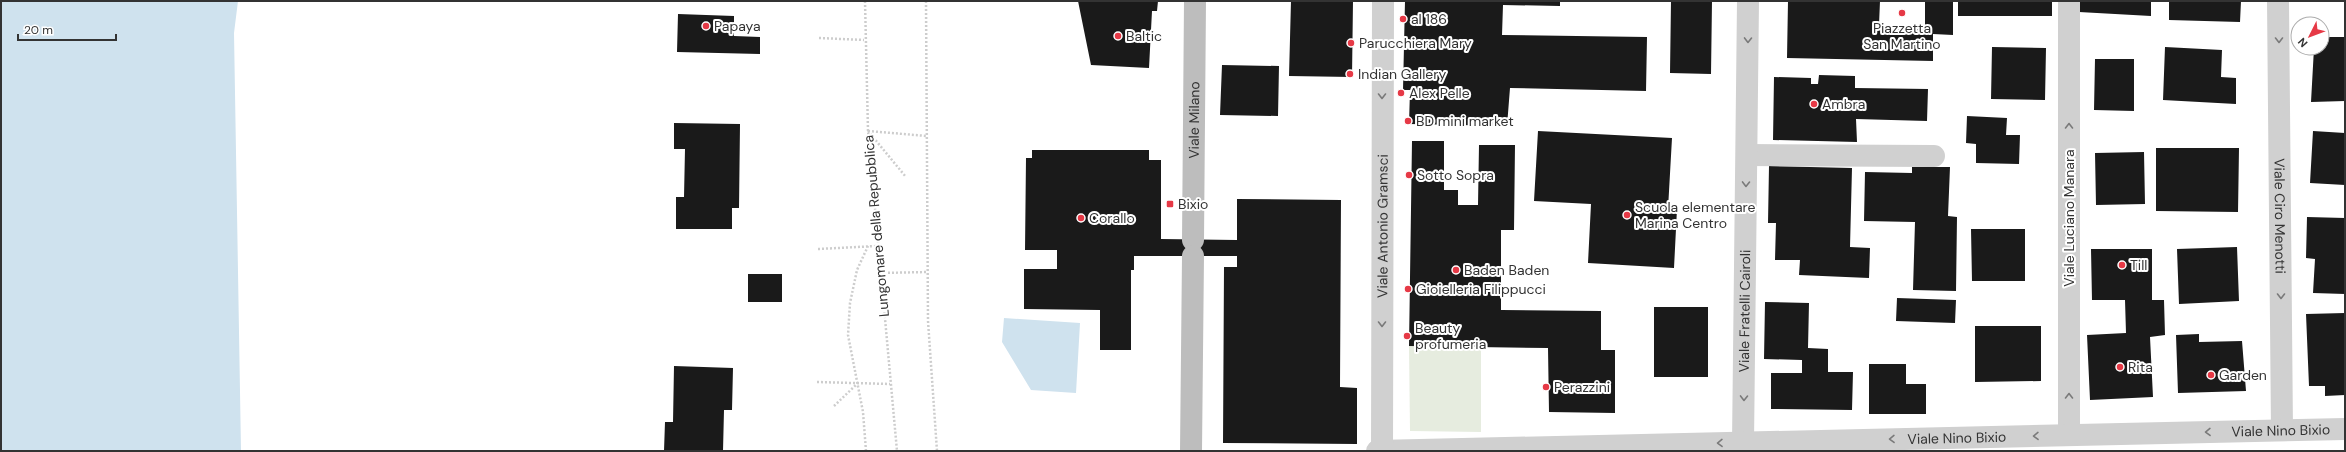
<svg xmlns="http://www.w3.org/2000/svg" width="2346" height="452" font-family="'DM Sans',sans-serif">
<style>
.green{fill:#e6ecdf}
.water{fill:#cfe2ee}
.building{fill:#1a1a1a}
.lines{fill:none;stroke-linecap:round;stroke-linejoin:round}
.path{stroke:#cdcdcd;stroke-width:2.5;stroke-dasharray:2 2;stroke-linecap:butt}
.street{stroke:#d0d0d0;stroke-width:22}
.secondary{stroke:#bdbdbd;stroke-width:22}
.oneway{stroke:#7a7a7a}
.poi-dot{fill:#e63946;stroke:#fff;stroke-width:1.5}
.labels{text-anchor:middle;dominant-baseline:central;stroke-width:4;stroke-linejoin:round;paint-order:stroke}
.poi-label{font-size:14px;fill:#333;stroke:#fff;text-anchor:start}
.street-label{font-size:14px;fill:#333;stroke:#fff}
</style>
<rect width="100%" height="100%" fill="#fff"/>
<path class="green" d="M 1409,346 L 1481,348 L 1481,432 L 1410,431 Z"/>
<path class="water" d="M 1,1 L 238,1 L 234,33 L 241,451 L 1,451 Z
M 1004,318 L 1080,323 L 1076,393 L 1031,390 L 1002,342 Z"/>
<path class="building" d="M 1078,1 L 1158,1 L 1157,11 L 1152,11 L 1149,68 L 1091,65 Z
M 1291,1 L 1353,1 L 1352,77 L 1289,76 Z
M 1405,1 L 1560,1 L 1560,6 L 1503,5 L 1502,35 L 1647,37 L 1646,91 L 1510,88 L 1507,126 L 1409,124 L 1410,90 L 1403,90 Z
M 1671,1 L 1712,1 L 1711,74 L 1670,73 Z
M 1788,1 L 1880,1 L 1879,25 L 1925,26 L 1925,1 L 1953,1 L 1953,35 L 1933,34 L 1933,61 L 1787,58 Z
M 1958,1 L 2052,1 L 2052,16 L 1958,16 Z
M 2080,1 L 2151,1 L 2151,16 L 2079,12 Z
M 2169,1 L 2241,1 L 2240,22 L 2169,20 Z
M 678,14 L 734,16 L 734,36 L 760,37 L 760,54 L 677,52 Z
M 2322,37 L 2345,37 L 2345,101 L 2311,102 L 2314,48 L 2322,48 Z
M 1992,47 L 2046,48 L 2045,100 L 1991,99 Z
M 2165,47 L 2222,50 L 2221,77 L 2236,78 L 2236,104 L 2163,100 Z
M 2095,59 L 2134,59 L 2134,111 L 2094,110 Z
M 1222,65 L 1279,66 L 1278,116 L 1220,115 Z
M 1819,75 L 1855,76 L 1855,88 L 1928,89 L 1927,121 L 1856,119 L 1857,142 L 1773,140 L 1774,77 L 1811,78 L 1811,84 L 1818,84 Z
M 1967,116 L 2007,118 L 2006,135 L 2020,135 L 2019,164 L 1976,163 L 1976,144 L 1966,143 Z
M 674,123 L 740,124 L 739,208 L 732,208 L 732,229 L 676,229 L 676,197 L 684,197 L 685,149 L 674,149 Z
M 1538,131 L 1672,138 L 1668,209 L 1677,209 L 1674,268 L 1588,263 L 1591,204 L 1534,201 Z
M 2313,131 L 2345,133 L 2345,185 L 2310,183 Z
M 1412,141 L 1444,141 L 1444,190 L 1458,190 L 1458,205 L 1478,205 L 1479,145 L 1515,145 L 1514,230 L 1501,230 L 1501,310 L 1601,311 L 1601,350 L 1615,350 L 1615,413 L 1549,412 L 1548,348 L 1409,346 Z
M 2156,148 L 2239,148 L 2238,212 L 2156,211 Z
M 1032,150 L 1149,150 L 1149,160 L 1161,160 L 1161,239 L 1237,240 L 1237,199 L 1341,200 L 1340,387 L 1357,388 L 1357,444 L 1223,443 L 1224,267 L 1237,267 L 1237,256 L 1134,256 L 1134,270 L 1131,270 L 1131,350 L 1100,350 L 1100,310 L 1024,309 L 1024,269 L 1057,269 L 1057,250 L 1025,250 L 1026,158 L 1032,158 Z
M 2144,152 L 2145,204 L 2096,205 L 2095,153 Z
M 1769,166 L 1852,168 L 1850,247 L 1870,248 L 1869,278 L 1799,275 L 1800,260 L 1775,260 L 1776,223 L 1768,223 Z
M 1912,167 L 1950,167 L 1948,216 L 1957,217 L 1956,291 L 1913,290 L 1915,222 L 1864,221 L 1865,172 L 1912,173 Z
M 2307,217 L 2345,218 L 2345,294 L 2313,293 L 2315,259 L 2306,258 Z
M 1971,229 L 2025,229 L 2025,281 L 1972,281 Z
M 2237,247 L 2239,301 L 2179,304 L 2177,249 Z
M 2091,249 L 2152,249 L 2152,300 L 2164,300 L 2165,335 L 2150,337 L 2153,397 L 2090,400 L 2087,335 L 2126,333 L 2125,300 L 2092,300 Z
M 748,274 L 782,274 L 782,302 L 748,302 Z
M 1897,298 L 1956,300 L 1955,323 L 1896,321 Z
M 1765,302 L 1809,303 L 1808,348 L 1828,349 L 1828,372 L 1853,372 L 1852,410 L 1771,409 L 1771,373 L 1802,373 L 1802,360 L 1764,359 Z
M 1654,307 L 1708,307 L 1708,377 L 1654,377 Z
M 2345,313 L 2345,395 L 2325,396 L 2325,386 L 2309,386 L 2306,314 Z
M 1975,326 L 2041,326 L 2041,381 L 1975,382 Z
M 2199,334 L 2199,342 L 2242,341 L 2246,391 L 2178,393 L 2176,335 Z
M 1869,364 L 1906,364 L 1906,384 L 1926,384 L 1926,414 L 1869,414 Z
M 674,366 L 733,368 L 732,410 L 724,410 L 723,451 L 664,451 L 665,422 L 673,422 Z"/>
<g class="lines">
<path class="path" d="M 865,1 L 868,131 L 897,451
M 926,1 L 928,321 L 937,451
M 819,38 L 864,40
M 868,131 L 906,177
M 868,131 L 927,136
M 818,249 L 877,246
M 880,273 L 928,272
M 817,382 L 890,384
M 834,406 L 858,383
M 866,451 L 863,412 L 848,335 L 850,303 L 857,270 L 868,246"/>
<g class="street">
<path id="s1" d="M 2278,1 L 2282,430"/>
<path d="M 1747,155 L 1934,156"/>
<path d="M 2069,435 L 2069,1"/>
<path id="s2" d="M 1743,443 L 1748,1"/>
<path id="s3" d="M 1377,451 L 2345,429"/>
<path id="s4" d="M 1382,451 L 1383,1"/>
</g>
<g class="secondary">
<path id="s5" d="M 1193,240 L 1195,1"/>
<path d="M 1191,451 L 1193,256"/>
</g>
</g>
<defs><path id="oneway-chevron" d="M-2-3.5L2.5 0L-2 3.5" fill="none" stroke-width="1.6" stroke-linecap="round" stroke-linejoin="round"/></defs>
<g class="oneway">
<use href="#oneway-chevron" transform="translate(1748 40) rotate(91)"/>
<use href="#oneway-chevron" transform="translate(2279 40) rotate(90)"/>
<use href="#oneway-chevron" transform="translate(1382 96) rotate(90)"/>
<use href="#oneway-chevron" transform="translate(2069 126) rotate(-90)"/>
<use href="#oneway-chevron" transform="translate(1746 184) rotate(91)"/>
<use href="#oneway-chevron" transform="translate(2281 296) rotate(90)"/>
<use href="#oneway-chevron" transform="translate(1382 324) rotate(90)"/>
<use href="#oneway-chevron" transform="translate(2069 396) rotate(-90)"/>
<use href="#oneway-chevron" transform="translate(1744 398) rotate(91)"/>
<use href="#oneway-chevron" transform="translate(2208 432) rotate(179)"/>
<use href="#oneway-chevron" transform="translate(2036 436) rotate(179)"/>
<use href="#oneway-chevron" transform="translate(1892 439) rotate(179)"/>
<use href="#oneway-chevron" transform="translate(1720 443) rotate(179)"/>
</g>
<g class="poi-dot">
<circle cx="1902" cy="13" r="4"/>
<circle cx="1403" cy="19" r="4"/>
<circle cx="706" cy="26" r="4"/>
<circle cx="1118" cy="36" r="4"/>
<circle cx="1351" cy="43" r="4"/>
<circle cx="1350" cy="74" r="4"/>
<circle cx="1401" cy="93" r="4"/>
<circle cx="1814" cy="104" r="4"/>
<circle cx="1408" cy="121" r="4"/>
<circle cx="1409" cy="175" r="4"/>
<rect x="1166" y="200" width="8" height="8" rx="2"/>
<circle cx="1627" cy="215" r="4"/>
<circle cx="1081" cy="218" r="4"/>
<circle cx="2122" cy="265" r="4"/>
<circle cx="1456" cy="270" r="4"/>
<circle cx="1408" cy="289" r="4"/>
<circle cx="1407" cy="336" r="4"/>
<circle cx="2120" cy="367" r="4"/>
<circle cx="2211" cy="375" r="4"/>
<circle cx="1546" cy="387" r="4"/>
</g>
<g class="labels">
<g class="poi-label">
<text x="1411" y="19">al 186</text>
<text x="714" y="26">Papaya</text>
<text x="1902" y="28" text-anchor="middle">Piazzetta<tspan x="1902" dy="16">San Martino</tspan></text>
<text x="1126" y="36">Baltic</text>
<text x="1359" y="43">Parucchiera Mary</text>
<text x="1358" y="74">Indian Gallery</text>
<text x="1409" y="93">Alex Pelle</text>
<text x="1822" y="104">Ambra</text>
<text x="1416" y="121">BD mini market</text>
<text x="1417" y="175">Sotto Sopra</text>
<text x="1178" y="204">Bixio</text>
<text x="1635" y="207">Scuola elementare<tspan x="1635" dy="16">Marina Centro</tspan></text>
<text x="1089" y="218">Corallo</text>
<text x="2130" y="265">Till</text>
<text x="1464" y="270">Baden Baden</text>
<text x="1416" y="289">Gioielleria Filippucci</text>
<text x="1415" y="328">Beauty<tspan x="1415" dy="16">profumeria</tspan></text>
<text x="2128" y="367">Rita</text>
<text x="2219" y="375">Garden</text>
<text x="1554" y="387">Perazzini</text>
</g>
<g class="street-label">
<text stroke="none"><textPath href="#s5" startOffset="120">Viale Milano</textPath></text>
<text stroke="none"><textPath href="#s1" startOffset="215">Viale Ciro Menotti</textPath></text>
<text transform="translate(2069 218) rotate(-90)">Viale Luciano Manara</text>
<text transform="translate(876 226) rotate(-95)">Lungomare della Repubblica</text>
<text stroke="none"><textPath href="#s4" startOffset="225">Viale Antonio Gramsci</textPath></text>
<text stroke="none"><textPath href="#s2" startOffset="132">Viale Fratelli Cairoli</textPath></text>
<text stroke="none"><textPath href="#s3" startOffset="904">Viale Nino Bixio</textPath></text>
<text stroke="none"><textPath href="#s3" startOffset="580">Viale Nino Bixio</textPath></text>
</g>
</g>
<rect width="2346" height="452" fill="none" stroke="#333333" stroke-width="4"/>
<g transform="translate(2310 36) rotate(228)"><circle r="19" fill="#ffffff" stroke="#adadad"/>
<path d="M0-3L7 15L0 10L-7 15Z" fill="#e63946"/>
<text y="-6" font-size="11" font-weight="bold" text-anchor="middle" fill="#333333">N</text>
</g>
<path d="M18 34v6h98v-6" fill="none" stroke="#333333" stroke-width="2"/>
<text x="24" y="34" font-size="12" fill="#333333" stroke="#ffffff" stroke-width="3" paint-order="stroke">20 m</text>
</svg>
